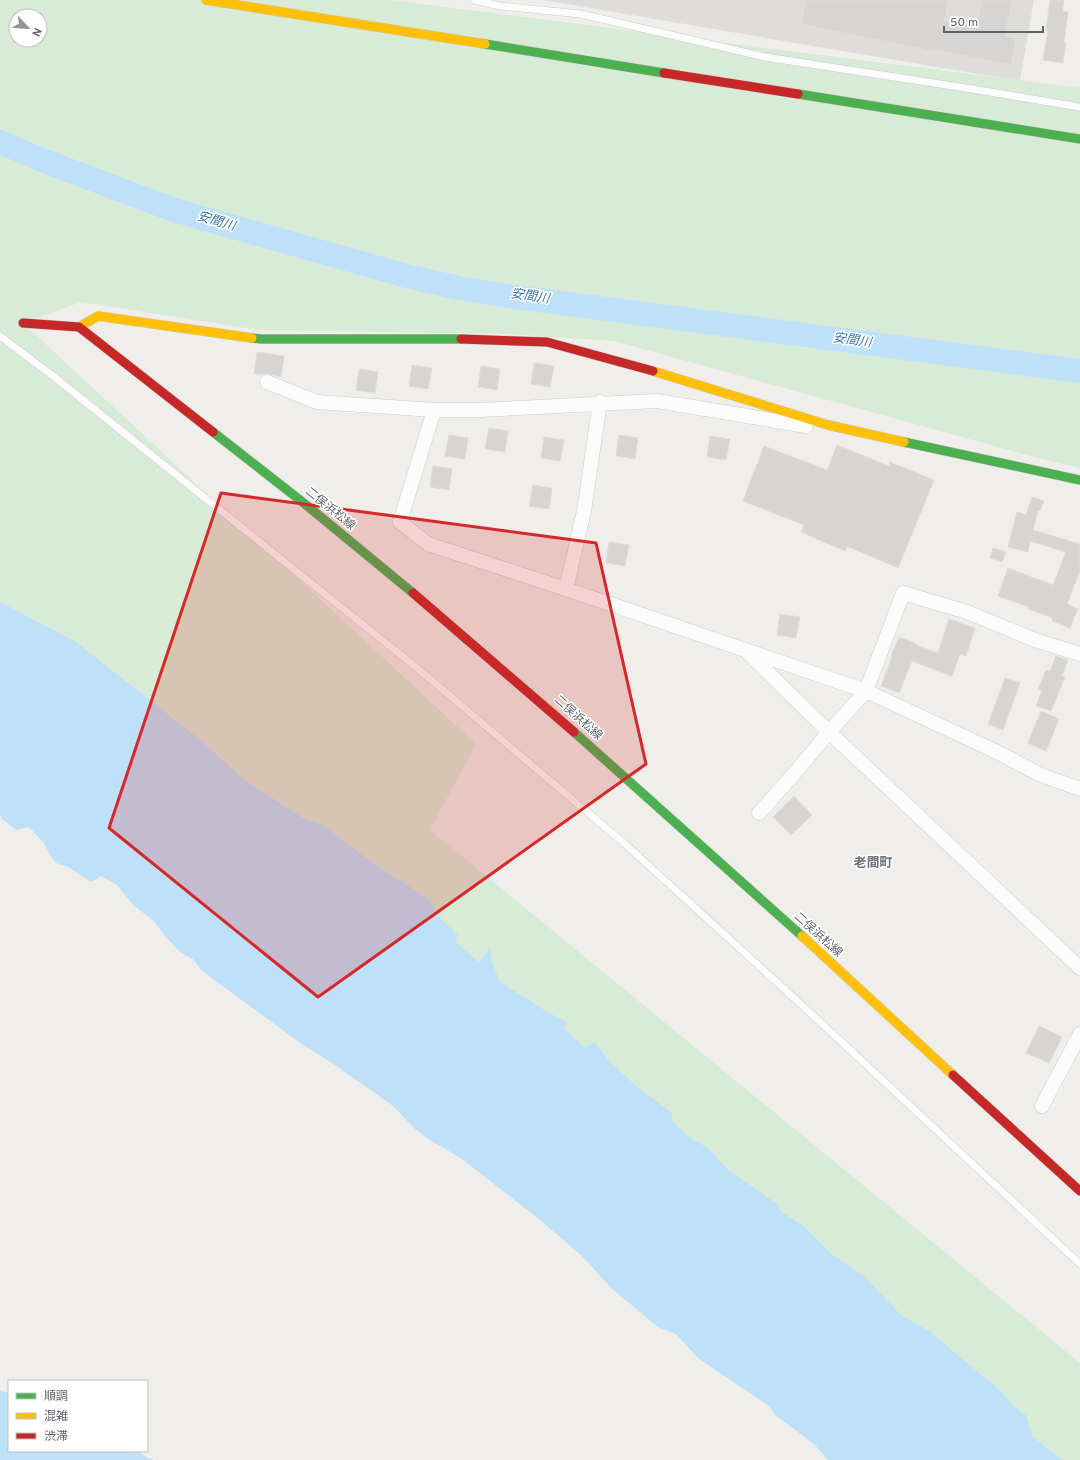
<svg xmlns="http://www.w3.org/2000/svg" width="1080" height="1460" font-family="Overpass,'Noto Sans JP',sans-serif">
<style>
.industrial{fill:#dfddda}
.green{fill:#d8ebd6;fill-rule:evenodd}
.water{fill:#bfe0f9}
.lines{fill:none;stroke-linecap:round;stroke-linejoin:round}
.river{stroke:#bfe0f9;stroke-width:24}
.building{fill:#d6d5d3;stroke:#deddd9}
.lane-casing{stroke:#cbcccc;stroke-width:8}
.street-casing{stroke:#cbcccc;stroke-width:15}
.fast-casing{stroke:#cacacb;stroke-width:10}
.slow-casing{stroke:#cacacb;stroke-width:10}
.jam-casing{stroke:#cacacb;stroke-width:10}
.lane{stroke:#fdfcfc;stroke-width:7}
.street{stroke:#fdfcfc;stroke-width:14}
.fast{stroke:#4caf50;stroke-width:9}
.slow{stroke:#ffc107;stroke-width:9}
.jam{stroke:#c62828;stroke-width:9}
.marked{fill:#d62828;fill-opacity:0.2;stroke:#d62828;stroke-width:3;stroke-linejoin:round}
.labels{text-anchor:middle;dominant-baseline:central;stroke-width:3;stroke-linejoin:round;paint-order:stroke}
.street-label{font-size:12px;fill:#5f6368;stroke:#fff}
.water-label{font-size:13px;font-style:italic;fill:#4174aa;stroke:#fff}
.neighbourhood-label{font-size:13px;font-weight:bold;fill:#70757a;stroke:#fff}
</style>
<rect width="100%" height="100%" fill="#efeeea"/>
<path class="industrial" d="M 543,0 L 1034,0 L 1020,81 Z"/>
<path class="green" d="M 0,0 L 391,0 L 1080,88 L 1080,468 L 1038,458 L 614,341 L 507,334 L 259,330 L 81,302 L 23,323 L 476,744 L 430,830 L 1080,1363 L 1080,1460 L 1045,1460 L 0,610 ZM 16,16 L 40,16 L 40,40 L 16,40 Z"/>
<path class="water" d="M 0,602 L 76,642 L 198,738 L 246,781 L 303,818 L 322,825 L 373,863 L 430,900 L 436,914 L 458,935 L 455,942 L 479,962 L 490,948 L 492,962 L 500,982 L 549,1013 L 567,1022 L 564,1029 L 585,1048 L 595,1042 L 609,1061 L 636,1086 L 673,1114 L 671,1120 L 690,1138 L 708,1148 L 729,1171 L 779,1205 L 779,1210 L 803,1226 L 830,1253 L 864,1276 L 901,1315 L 929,1331 L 997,1388 L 1019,1411 L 1026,1415 L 1032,1436 L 1062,1460 L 828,1460 L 814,1444 L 774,1414 L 769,1406 L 698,1358 L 676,1334 L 658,1327 L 611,1288 L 582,1256 L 540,1220 L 462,1159 L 430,1140 L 414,1128 L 393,1106 L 338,1067 L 299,1042 L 202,971 L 193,959 L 181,953 L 165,936 L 154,921 L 133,905 L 117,885 L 101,876 L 91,882 L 68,867 L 56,863 L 50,855 L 44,843 L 29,827 L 16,830 L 2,819 L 0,814 Z
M 0,1391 L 9,1393 L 9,1451 L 137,1451 L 148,1458 L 154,1460 L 0,1460 Z"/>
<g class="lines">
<path class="river" d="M 0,142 L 47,162 L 174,210 L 410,277 L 459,288 L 507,296 L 1080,371"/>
</g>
<path class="building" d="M 806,0 L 949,0 L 944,21 L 977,27 L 982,0 L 1012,0 L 1005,36 L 1016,39 L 1011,65 L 938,50 L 938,52 L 801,24 Z
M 1050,0 L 1064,0 L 1062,11 L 1068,12 L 1064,42 L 1066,42 L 1063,63 L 1043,60 L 1048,30 L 1046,30 Z
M 257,352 L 284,356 L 281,377 L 270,374 L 254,374 Z
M 534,363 L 554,366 L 550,387 L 531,384 Z
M 412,365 L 432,368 L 428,389 L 409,386 Z
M 481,366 L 500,369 L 497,390 L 478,387 Z
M 359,369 L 378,372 L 375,393 L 356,390 Z
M 489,428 L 508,431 L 505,452 L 485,449 Z
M 449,435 L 468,438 L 465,459 L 445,456 Z
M 619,435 L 638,438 L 635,459 L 616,456 Z
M 710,436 L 730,439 L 726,460 L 707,457 Z
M 544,437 L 564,440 L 560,461 L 541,458 Z
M 837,445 L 889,466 L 890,462 L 934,480 L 898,568 L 847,546 L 845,551 L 801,532 L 804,525 L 743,501 L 764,446 L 827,470 Z
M 433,466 L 452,469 L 449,490 L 430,487 Z
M 533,485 L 552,488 L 549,509 L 529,506 Z
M 1032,497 L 1044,501 L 1040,511 L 1038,510 L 1033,530 L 1080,544 L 1080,571 L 1067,604 L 1078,609 L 1070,628 L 1052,621 L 1053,618 L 1028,609 L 1029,607 L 998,596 L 1008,568 L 1053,585 L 1066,552 L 1030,541 L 1028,552 L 1008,547 L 1017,512 L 1026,515 Z
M 609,542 L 629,545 L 625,566 L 606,563 Z
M 993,548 L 1006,552 L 1002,562 L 990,558 Z
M 780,614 L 800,617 L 796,638 L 777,635 Z
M 949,619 L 975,628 L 966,656 L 960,654 L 952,676 L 912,661 L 899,693 L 881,686 L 892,657 L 891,656 L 899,637 L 917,644 L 916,645 L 938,653 Z
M 1056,656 L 1068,660 L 1062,676 L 1065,677 L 1051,711 L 1036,706 L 1042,691 L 1038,689 L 1046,670 L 1050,671 Z
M 1005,678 L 1020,683 L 1003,730 L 988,724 Z
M 1041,711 L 1059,719 L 1046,751 L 1028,743 Z
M 794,796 L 812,815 L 791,835 L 773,817 Z
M 1039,1026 L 1062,1037 L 1049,1063 L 1026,1053 Z"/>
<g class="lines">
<defs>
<path id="lane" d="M 474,0 L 500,6 L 581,14 L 765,57 L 966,88 L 1080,107
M 0,336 L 53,376 L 417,668 L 625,844 L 803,1006 L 1080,1264"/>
<path id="street" d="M 267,382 L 317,402 L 434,410 L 480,410 L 657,401 L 806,426
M 434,410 L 400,522 L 428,544 L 566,589 L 866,691 L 995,751 L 1041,775 L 1080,789
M 566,589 L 584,511 L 600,402
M 749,654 L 829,732 L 1080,968
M 759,813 L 793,775 L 829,732 L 866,691 L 903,593 L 967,612 L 1035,640 L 1080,654
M 1042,1106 L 1080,1034"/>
<path id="fast" d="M 485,44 L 664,73
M 798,94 L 1080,139
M 252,338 L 261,339 L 461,339
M 213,432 L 305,504 L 413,593
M 904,442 L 1080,480
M 574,732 L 802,936"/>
<path id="slow" d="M 206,0 L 485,44
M 79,327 L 98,316 L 252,338
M 653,371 L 828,425 L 904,442
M 802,936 L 953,1075"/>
<path id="jam" d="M 664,73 L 798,94
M 23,323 L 79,327 L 213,432
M 461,339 L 547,342 L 653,371
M 413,593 L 574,732
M 953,1075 L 1080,1191"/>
</defs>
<use href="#lane" class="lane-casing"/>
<use href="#street" class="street-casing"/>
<use href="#fast" class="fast-casing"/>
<use href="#slow" class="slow-casing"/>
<use href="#jam" class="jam-casing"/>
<use href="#lane" class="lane"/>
<use href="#street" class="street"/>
<use href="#fast" class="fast"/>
<use href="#slow" class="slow"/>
<use href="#jam" class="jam"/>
</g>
<path class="marked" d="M 221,493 L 596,543 L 646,764 L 318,997 L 109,828 Z"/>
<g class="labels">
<g class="street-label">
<text transform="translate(330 509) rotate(39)">二俣浜松線</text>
<text transform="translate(578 718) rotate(42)">二俣浜松線</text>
<text transform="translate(818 935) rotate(42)">二俣浜松線</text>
</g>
<g class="water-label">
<text transform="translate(216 222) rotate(16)">安間川</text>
<text transform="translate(530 297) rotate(8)">安間川</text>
<text transform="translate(852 341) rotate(8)">安間川</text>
</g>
<g class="neighbourhood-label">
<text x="873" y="864">老間町</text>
</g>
</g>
<rect x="8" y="1380" width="140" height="72" fill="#ffffff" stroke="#bfc1c3"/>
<rect x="16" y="1393" width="20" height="6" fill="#4caf50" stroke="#bfc1c3"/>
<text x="44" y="1400" font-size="12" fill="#5f6368">順調</text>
<rect x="16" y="1413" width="20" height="6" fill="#ffc107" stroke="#bfc1c3"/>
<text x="44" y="1420" font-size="12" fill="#5f6368">混雑</text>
<rect x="16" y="1433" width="20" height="6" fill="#c62828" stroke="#bfc1c3"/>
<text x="44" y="1440" font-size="12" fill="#5f6368">渋滞</text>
<g transform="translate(28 28) rotate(116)"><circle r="19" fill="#ffffff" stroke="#bfc1c3"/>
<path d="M0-3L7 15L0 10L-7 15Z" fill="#919496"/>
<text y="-6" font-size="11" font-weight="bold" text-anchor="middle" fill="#5f6368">N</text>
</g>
<path d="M944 26v6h99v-6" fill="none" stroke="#5f6368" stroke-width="2"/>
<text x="950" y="26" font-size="12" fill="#5f6368" stroke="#ffffff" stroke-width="3" paint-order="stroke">50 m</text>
</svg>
